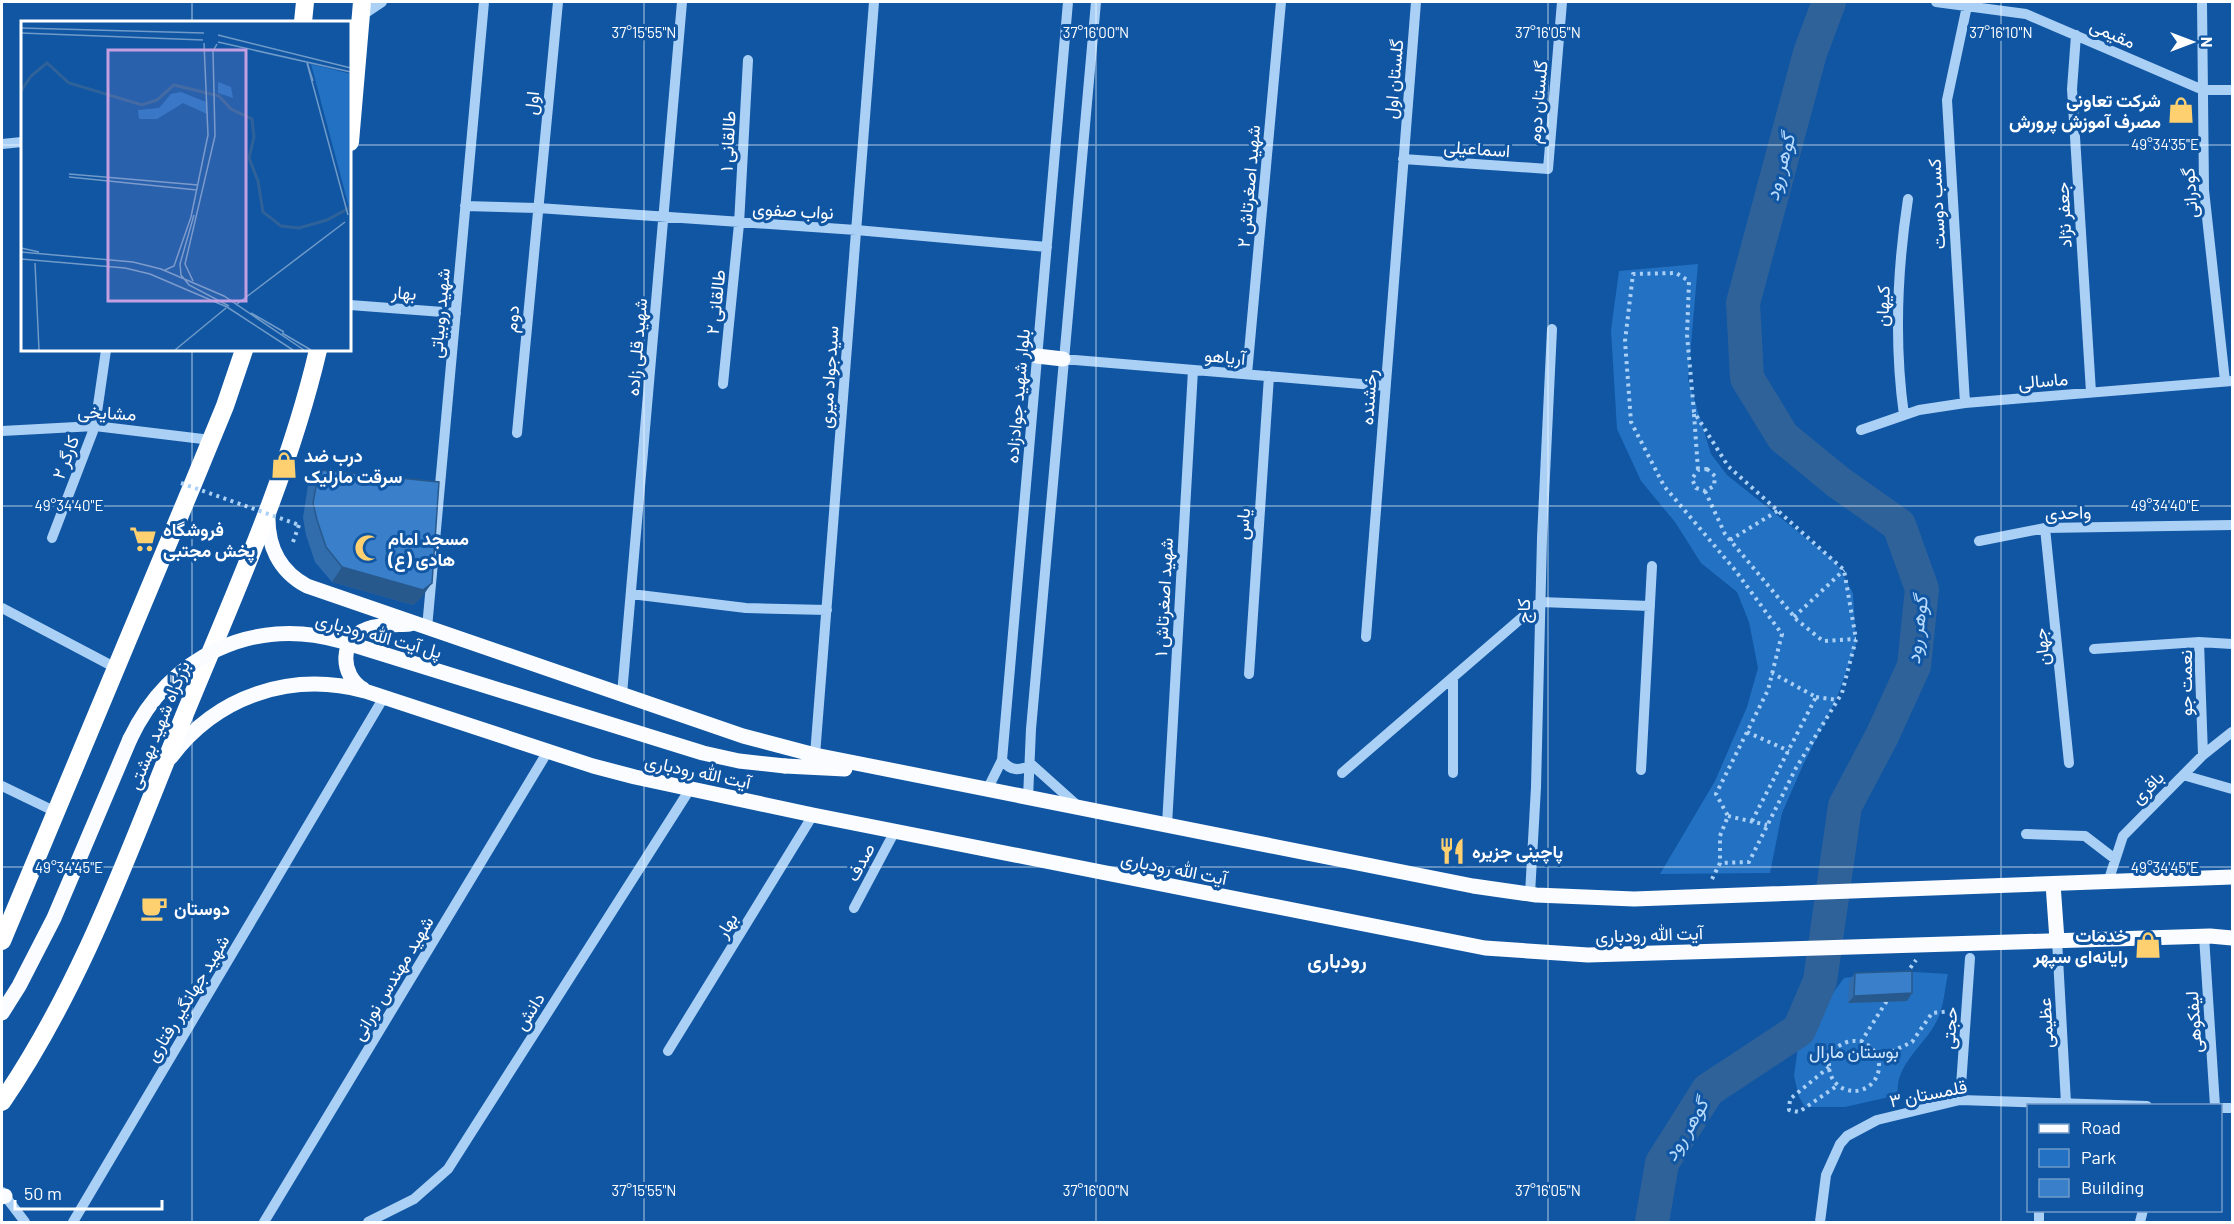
<svg xmlns="http://www.w3.org/2000/svg" width="2234" height="1224" font-family="Barlow,Vazirmatn,sans-serif">
<style>
.park{fill:#2371c2}
.lines{fill:none;stroke-linecap:round;stroke-linejoin:round}
.river{stroke:#30629a;stroke-width:34}
.path{stroke:#abd0f6;stroke-width:4;stroke-dasharray:3 4.5;stroke-linecap:butt}
.minor{stroke:#abd0f6;stroke-width:10}
.major{stroke:#fafcff;stroke-width:15}
.highway{stroke:#fff;stroke-width:18}
.path-bridge{stroke:#abd0f6;stroke-width:4;stroke-dasharray:3 4.5;stroke-linecap:butt}
.major-bridge{stroke:#fafcff;stroke-width:15}
.wall{fill:#316dad}
.shaded-wall{fill:#28598d}
.building{fill:#397fc9;stroke:#28598d;stroke-width:1.5}
.ticks{fill:none;stroke:#fff;stroke-width:1.5;stroke-opacity:0.45}
.labels{text-anchor:middle;dominant-baseline:central;stroke-width:6;stroke-linejoin:round;paint-order:stroke}
.street-label{font-size:18px;fill:#fff;stroke:#1056a3}
.poi-label{font-size:18px;font-weight:bold;fill:#fff;stroke:#1056a3;text-anchor:start}
.park-label{font-size:18px;fill:#d4e9fe;stroke:#1056a3}
.water-label{font-size:20px;font-style:italic;fill:#b8dafc;stroke:#1056a3}
.neighbourhood-label{font-size:20px;font-weight:bold;fill:#fff;stroke:#1056a3}
.inset-river{fill:none;stroke:#30629a;stroke-width:3}
.inset-road{fill:none;stroke:#709ac8;stroke-width:1.5}
.view{fill:#c4a0e2;fill-opacity:0.15;stroke:#c4a0e2;stroke-width:3}
.inset-edge{fill:none;stroke:#fff;stroke-width:3}
.ticks-label{font-size:15px;text-anchor:middle;fill:#fff;stroke:#1056a3;stroke-width:6;stroke-linejoin:round;paint-order:stroke}
</style>
<rect width="100%" height="100%" fill="#1056a3"/>
<path class="park" d="M 1698,264 L 1688,379 L 1711,454 L 1727,475 L 1836,562 L 1853,593 L 1856,645 L 1836,700 L 1803,765 L 1782,813 L 1770,873 L 1660,874 L 1715,781 L 1747,707 L 1758,668 L 1749,622 L 1737,592 L 1701,563 L 1675,522 L 1641,481 L 1617,429 L 1611,330 L 1619,271 Z
M 1898,971 L 1948,974 C 1945,987 1944,1004 1939,1016 C 1928,1044 1894,1063 1898,1095 L 1845,1107 L 1805,1107 L 1799,1097 L 1794,1076 L 1799,1039 L 1844,978 Z"/>
<g class="lines">
<path class="river" d="M 1652,1222 L 1662,1163 L 1708,1090 L 1799,1030 L 1820,981 L 1845,806 L 1882,736 L 1914,666 L 1922,589 L 1899,525 L 1838,482 L 1783,437 L 1747,378 L 1743,303 L 1810,53 L 1829,2"/>
<path class="path" d="M 1694,414 L 1698,470
M 1707,469 L 1715,476 L 1714,486 L 1705,491 L 1696,488 L 1692,479 L 1698,470 Z
M 1705,491 L 1725,534 L 1797,620 L 1823,641 L 1856,639
M 1730,540 L 1779,510
M 293,542 L 299,525
M 1794,617 L 1844,570
M 1816,697 L 1838,700
M 1747,732 L 1789,751
M 1728,816 L 1767,825
M 1752,821 L 1816,697 L 1772,673
M 1712,879 L 1720,863 L 1720,836 L 1728,816 L 1716,794 L 1768,690 L 1782,634 L 1735,570 L 1664,486 L 1631,422 L 1625,341 L 1633,274 L 1676,273 L 1689,281 L 1687,335 L 1694,412 L 1728,466 L 1844,570 L 1856,639 L 1842,693 L 1796,768 L 1749,862 L 1720,863
M 1906,974 L 1916,960
M1829 1066a25 25 0 1 1 50 0a25 25 0 1 1-50 0Z
M 1861,1042 L 1888,999
M 1878,1058 L 1912,1042 L 1932,1013 L 1954,1011
M 1829,1067 L 1790,1099 L 1789,1110 L 1799,1112 L 1838,1085"/>
<path class="minor" d="M 1936,2 L 2026,14 L 2203,90 L 2232,90
M 2202,2 L 2204,190 L 2225,381
M 361,16 L 382,2
M 2076,35 L 2072,89 L 2091,392
M 2,144 L 22,142
M 1403,159 L 1548,169 L 1562,2
M 465,206 L 538,208 L 856,230 L 1047,247
M 350,305 L 456,313
M 1063,359 L 1385,386
M 1247,374 L 1281,2
M 723,384 L 739,224 L 748,60
M 1965,403 L 1947,100 L 1967,6
M 1904,415 C 1894,343 1897,271 1908,199
M 1861,430 L 1919,410 L 1965,403 L 2232,381
M 2,431 L 95,426 L 211,440
M 517,433 L 558,2
M 2045,528 L 2069,763
M 52,538 L 95,426 L 106,350
M 1979,541 L 2045,528 L 2232,525
M 631,594 L 746,608 L 827,610
M 2,608 L 116,668
M 427,628 L 484,2
M 1366,637 L 1416,2
M 2199,642 L 2203,755
M 2094,649 L 2199,642 L 2232,644
M 1249,674 L 1269,376
M 1453,677 L 1453,773
M 622,694 L 682,2
M 815,755 L 874,2
M 1002,760 C 1010,771 1020,772 1031,764 L 1079,807
M 1641,770 L 1652,566
M 1342,773 L 1540,602 L 1650,606
M 2183,775 L 2232,789
M 2,786 L 56,812
M 987,790 L 1002,760 L 1068,2
M 1028,798 L 1031,729 L 1096,2
M 1167,825 L 1193,370
M 2026,834 L 2085,836 L 2115,859
M 2108,882 L 2123,836 L 2203,755 L 2232,732
M 1530,894 L 1536,787 L 1542,538 L 1552,329
M 854,908 L 895,831
M 2204,936 L 2215,1106
M 2057,940 L 2066,1103
M 668,1051 L 813,815
M 1960,1100 L 1970,958
M 2220,1108 L 2232,1108
M 2,1192 L 25,1222
M 2039,1210 L 2039,1222
M 73,1222 L 384,697
M 264,1222 L 548,751
M 368,1222 L 414,1199 L 448,1169 L 690,789
M 1820,1222 L 1826,1175 L 1840,1144 L 1847,1136 L 1877,1120 L 1960,1100 L 2147,1106
M 2140,1222 L 2143,1210"/>
<path class="major" d="M 1037,356 L 1063,359
M 268,514 C 267,545 279,571 307,586 L 743,736 L 815,755 L 1473,886 L 1536,895 L 1634,899 L 2232,877
M 363,689 C 340,675 339,639 367,629 C 380,624 396,625 410,624
M 171,757 C 217,696 291,671 365,691 L 593,766 L 635,777 L 813,815 L 1485,948 L 1588,955 L 2210,936 L 2232,938
M 785,766 L 845,769
M 2053,884 L 2057,940
M 2,1013 L 19,986 L 54,918 L 130,739
M 2,1197 L 5,1196"/>
<path class="highway" d="M 303,22 L 305,2
M 350,142 L 362,2
M 2,941 L 195,479 L 225,406 L 244,350
M 2,1102 C 82,985 129,851 182,721 C 232,599 288,478 318,350"/>
<path class="path-bridge" d="M 181,483 L 299,525"/>
<path class="major-bridge" d="M 130,739 C 169,656 253,616 341,641 L 703,753 L 739,761 L 785,766"/>
</g>
<path class="wall" d="M 319,470 L 421,598 L 413,605 L 332,582 L 315,562 L 306,535 L 303,518 L 308,485 Z
M 1855,973 L 1912,993 L 1907,1001 L 1848,1003 L 1849,981 Z"/>
<path class="shaded-wall" d="M 342,567 L 432,583 L 421,598 L 413,605 L 332,582 Z
M 1912,993 L 1907,1001 L 1848,1003 L 1854,996 Z"/>
<path class="building" d="M 319,470 L 439,482 L 432,583 L 423,590 L 342,567 L 326,547 L 317,520 L 313,503 Z
M 1912,971 L 1912,993 L 1854,996 L 1855,973 Z"/>
<path class="ticks" d="M 192,2 L 192,22M 644,2 L 644,1222M 1096,2 L 1096,1222M 1548,2 L 1548,1222M 2001,2 L 2001,1222M 2,145 L 22,145M 350,145 L 2232,145M 192,350 L 192,1222M 2,506 L 2232,506M 2,867 L 2232,867"/>
<defs>
<symbol id="shop-bare" viewBox="-9 -9 18 18"><path d="M-5-2.5h2.3a2.7 3.5 0 0 1 5.4 0H5L5.5 6h-11ZM-1.5-2.5h3a1.5 2.3 0 0 0-3 0Z" fill="#ffd070" stroke="#1056a3" stroke-width="2.5" paint-order="stroke"/></symbol>
<symbol id="supermarket-bare" viewBox="-9 -9 18 18"><path d="M-6-5.5h2.5l.6 2H6L4.5 2H-2.5L-4.4-4H-6ZM-1.5 3.2a1.3 1.3 0 1 0 .1 0ZM3 3.2a1.3 1.3 0 1 0 .1 0Z" fill="#ffd070" stroke="#1056a3" stroke-width="2.5" paint-order="stroke"/></symbol>
<symbol id="mosque-bare" viewBox="-9 -9 18 18"><path d="M3.5-4.9A6 6 0 1 0 3.5 4.9A5 5 0 1 1 3.5-4.9Z" fill="#ffd070" stroke="#1056a3" stroke-width="2.5" paint-order="stroke"/></symbol>
<symbol id="restaurant-bare" viewBox="-9 -9 18 18"><path d="M-5-6h1v4h1v-4h1v4h1v-4h1v5L-1.5 .5V6h-2V.5L-5-1ZM5-6V6H3V1.5H1.5Q1.5-4 5-6Z" fill="#ffd070" stroke="#1056a3" stroke-width="2.5" paint-order="stroke"/></symbol>
<symbol id="cafe-bare" viewBox="-9 -9 18 18"><path d="M-5.5-4.5H6V0H3Q3 3.5 0 3.5H-2.5Q-5.5 3.5-5.5 0ZM3-3.2v2h1.7v-2ZM-6 4.5H4V6H-6Z" fill="#ffd070" stroke="#1056a3" stroke-width="2.5" paint-order="stroke"/></symbol>
</defs>
<g fill-rule="evenodd">
<use href="#shop-bare" x="2162" y="91" width="38" height="38"/>
<use href="#shop-bare" x="265" y="446" width="38" height="38"/>
<use href="#supermarket-bare" x="124" y="520" width="38" height="38"/>
<use href="#mosque-bare" x="349" y="529" width="38" height="38"/>
<use href="#restaurant-bare" x="1433" y="832" width="38" height="38"/>
<use href="#cafe-bare" x="135" y="889" width="38" height="38"/>
<use href="#shop-bare" x="2129" y="926" width="38" height="38"/>
</g>
<g class="labels">
<g class="street-label">
<text transform="translate(2113 33) rotate(24)">مقیمی</text>
<text transform="translate(1393 79) rotate(-85)">گلستان اول</text>
<text transform="translate(1537 102) rotate(-85)">گلستان دوم</text>
<text transform="translate(531 103) rotate(-84)">اول</text>
<text transform="translate(727 141) rotate(-87)">طالقانی ۱</text>
<text transform="translate(1477 148) rotate(4)">اسماعیلی</text>
<text transform="translate(1248 186) rotate(-85)">شهید اصغرتاش ۲</text>
<text transform="translate(2189 193) rotate(-94)">گودرانی</text>
<text transform="translate(1936 204) rotate(-93)">کسب دوست</text>
<text transform="translate(793 210) rotate(3)">نواب صفوی</text>
<text transform="translate(2063 215) rotate(-93)">جعفر نژاد</text>
<text transform="translate(404 292) rotate(4)">بهار</text>
<text transform="translate(715 302) rotate(-84)">طالقانی ۲</text>
<text transform="translate(1882 306) rotate(-88)">کیهان</text>
<text transform="translate(439 313) rotate(-85)">شهید روبیاتی</text>
<text transform="translate(511 319) rotate(-85)">دوم</text>
<text transform="translate(636 347) rotate(-85)">شهید قلی زاده</text>
<text transform="translate(1225 356) rotate(5)">آریاهو</text>
<text transform="translate(828 377) rotate(-86)">سیدجواد میری</text>
<text transform="translate(2043 380) rotate(-5)">ماسالی</text>
<text transform="translate(1017 396) rotate(-85)">بلوار شهید جوادزاده</text>
<text transform="translate(1368 397) rotate(-86)">رخشنده</text>
<text transform="translate(107 412) rotate(3)">مشایخی</text>
<text transform="translate(65 457) rotate(-69)">کارگر ۲</text>
<text transform="translate(2068 512) rotate(-2)">واحدی</text>
<text transform="translate(1242 524) rotate(-86)">یاس</text>
<text transform="translate(1163 597) rotate(-87)">شهید اصغرتاش ۱</text>
<text transform="translate(1523 611) rotate(-89)">کاج</text>
<text transform="translate(379 635) rotate(15)">پل آیت الله رودباری</text>
<text transform="translate(2041 647) rotate(-96)">جهان</text>
<text transform="translate(2185 683) rotate(-90)">نعمت جو</text>
<text transform="translate(158 725) rotate(-68)">بزرگراه شهید بهشتی</text>
<text transform="translate(698 771) rotate(12)">آیت الله رودباری</text>
<text transform="translate(2147 787) rotate(-45)">باقری</text>
<text transform="translate(860 862) rotate(-62)">صدف</text>
<text transform="translate(1174 868) rotate(11)">آیت الله رودباری</text>
<text transform="translate(726 925) rotate(-59)">بهار</text>
<text transform="translate(1649 934) rotate(-2)">آیت الله رودباری</text>
<text transform="translate(392 978) rotate(-59)">شهید مهندس نورانی</text>
<text transform="translate(187 998) rotate(-59)">شهید جهانگیر رفتاری</text>
<text transform="translate(529 1011) rotate(-58)">دانش</text>
<text transform="translate(2193 1022) rotate(-94)">لیفکوهی</text>
<text transform="translate(2045 1023) rotate(-93)">عظیمی</text>
<text transform="translate(1949 1028) rotate(-86)">حجتی</text>
<text transform="translate(1928 1093) rotate(-11)">قلمستان ۳</text>
</g>
<g class="poi-label">
<text x="2161" y="100" text-anchor="end">شرکت تعاونی<tspan x="2161" dy="21">مصرف آموزش پرورش</tspan></text>
<text x="304" y="455">درب ضد<tspan x="304" dy="21">سرقت مارلیک</tspan></text>
<text x="163" y="529">فروشگاه<tspan x="163" dy="21">پخش مجتبی</tspan></text>
<text x="388" y="538">مسجد امام<tspan x="388" dy="21">هادی (ع)</tspan></text>
<text x="1472" y="851">پاچینی جزیره</text>
<text x="174" y="908">دوستان</text>
<text x="2128" y="935" text-anchor="end">خدمات<tspan x="2128" dy="21">رایانه‌ای سپهر</tspan></text>
</g>
<g class="park-label">
<text x="1854" y="1051">بوستان مارال</text>
</g>
<g class="water-label">
<text transform="translate(1779 167) rotate(-75)">گوهر رود</text>
<text transform="translate(1916 630) rotate(-83)">گوهر رود</text>
<text transform="translate(1685 1129) rotate(-59)">گوهر رود</text>
</g>
<g class="neighbourhood-label">
<text x="1337" y="960">رودباری</text>
</g>
</g>
<g transform="translate(21 21)">
<rect width="330" height="330" fill="#1056a3"/>
<path d="M 290,43 L 330,53 L 330,191 L 329,190 ZM 197,61 L 210,66 L 212,77 L 197,72 ZM 160,71 L 185,81 L 186,93 L 162,82 L 136,98 L 118,98 L 117,89 L 138,87 L 150,73 Z" fill="#2371c2"/>
<path class="inset-river" d="M 0,70 L 10,55 L 26,42 L 48,62 L 121,84 L 136,79 L 153,64 L 198,75 L 210,88 L 231,98 L 233,116 L 228,137 L 237,160 L 242,191 L 260,205 L 278,207 L 306,199 L 330,186"/>
<path class="inset-road" d="M 0,7 L 183,12M 0,12 L 182,19M 197,14 L 330,47M 197,21 L 330,51M 286,41 L 292,60M 286,42 L 327,194M 48,153 L 177,164M 48,156 L 176,169M 173,194 L 159,243 L 160,254 L 168,264 L 208,285M 0,227 L 18,231M 0,231 L 112,241 L 140,248 L 203,275 L 283,329M 0,238 L 104,247 L 129,253 L 206,286 L 272,329M 14,242 L 18,329M 144,249 L 153,245 L 170,196 L 187,114 L 183,22M 172,260 L 164,243 L 194,115 L 192,30 L 196,23M 216,283 L 324,201M 230,292 L 263,311M 261,312 L 290,329M 154,329 L 205,287"/>
<path class="view" d="M 87,29 L 225,29 L 225,280 L 87,280 Z"/>
<rect width="330" height="330" class="inset-edge"/>
</g>
<g class="ticks-label">
<text x="644" y="38">37°15'55"N</text>
<text x="1096" y="38">37°16'00"N</text>
<text x="1548" y="38">37°16'05"N</text>
<text x="2001" y="38">37°16'10"N</text>
<text x="2165" y="150">49°34'35"E</text>
<text x="2165" y="511">49°34'40"E</text>
<text x="69" y="511">49°34'40"E</text>
<text x="2165" y="873">49°34'45"E</text>
<text x="69" y="873">49°34'45"E</text>
<text x="644" y="1196">37°15'55"N</text>
<text x="1096" y="1196">37°16'00"N</text>
<text x="1548" y="1196">37°16'05"N</text>
</g>
<rect width="2234" height="1224" fill="none" stroke="#ffffff" stroke-width="6"/>
<rect x="2027" y="1104" width="195" height="108" fill="#1056a3" stroke="#709ac8" stroke-width="1.5"/>
<rect x="2039" y="1124" width="30" height="9" fill="#fafcff" stroke="#709ac8" stroke-width="1.5"/>
<text x="2081" y="1134" font-size="18" fill="#ffffff">Road</text>
<rect x="2039" y="1149" width="30" height="18" fill="#2371c2" stroke="#709ac8" stroke-width="1.5"/>
<text x="2081" y="1164" font-size="18" fill="#ffffff">Park</text>
<rect x="2039" y="1179" width="30" height="18" fill="#397fc9" stroke="#709ac8" stroke-width="1.5"/>
<text x="2081" y="1194" font-size="18" fill="#ffffff">Building</text>
<g transform="translate(2192 42) rotate(90)" stroke="#1056a3" stroke-width="4.5" paint-order="stroke">
<path d="M0-4.5L10 22L0 15L-10 22Z" fill="#ffffff"/>
<text y="-9" font-size="16" font-weight="bold" text-anchor="middle" fill="#ffffff">N</text>
</g>
<path d="M15 1200v9h147v-9" fill="none" stroke="#ffffff" stroke-width="3"/>
<text x="24" y="1200" font-size="18" fill="#ffffff" stroke="#1056a3" stroke-width="4.5" paint-order="stroke">50 m</text>
</svg>
